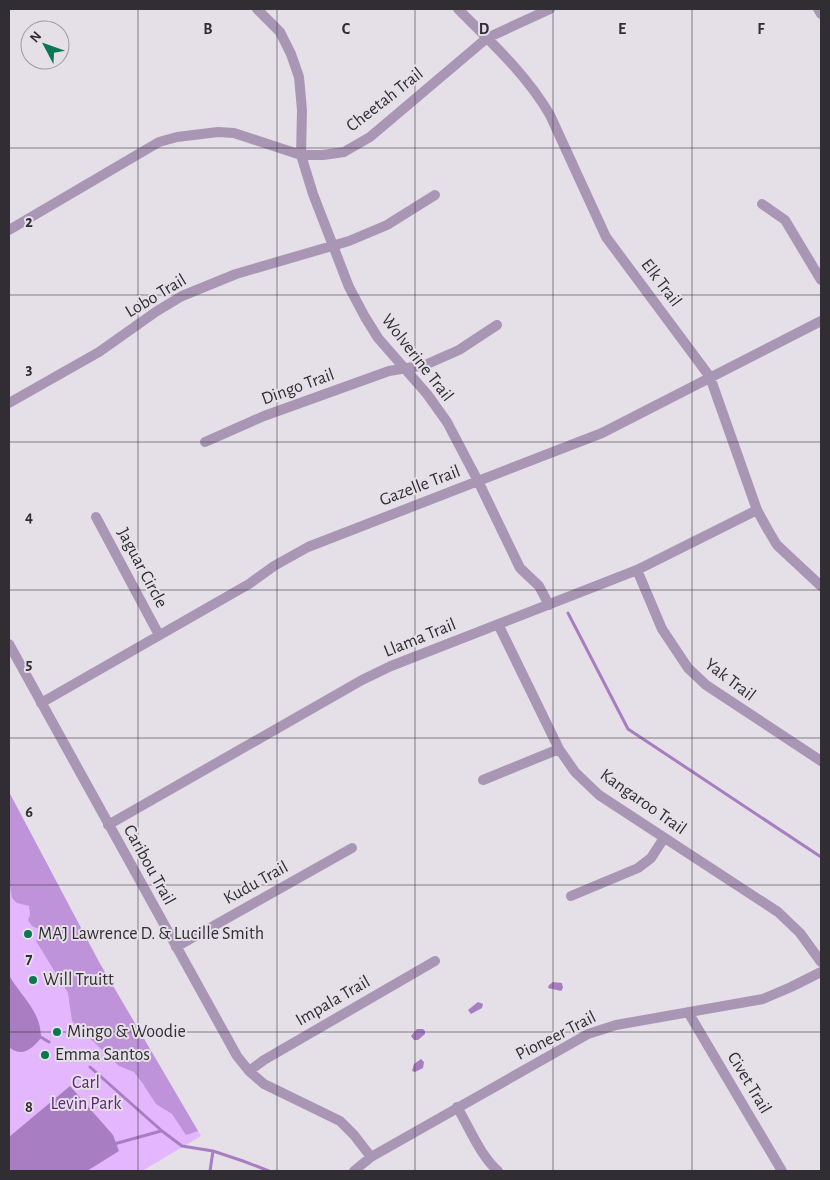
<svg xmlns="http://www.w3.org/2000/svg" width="830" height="1180" font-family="'Alegreya Sans',sans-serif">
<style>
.green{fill:#e3b6fe}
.forest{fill:#bf93d9}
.water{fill:#a87dc1}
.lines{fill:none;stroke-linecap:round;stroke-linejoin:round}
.stream{stroke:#a87dc1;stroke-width:3}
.minor{stroke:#a996b5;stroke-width:10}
.grid{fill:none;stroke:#302e32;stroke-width:1;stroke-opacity:0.55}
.poi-dot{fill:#097852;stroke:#e5dfe8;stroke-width:2}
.labels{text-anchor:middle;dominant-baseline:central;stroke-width:4;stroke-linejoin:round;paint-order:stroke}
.street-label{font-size:18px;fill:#302e32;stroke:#e5dfe8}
.poi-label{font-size:18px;fill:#302e32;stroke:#e5dfe8;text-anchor:start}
.park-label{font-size:18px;fill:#5e2679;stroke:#e5dfe8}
.grid-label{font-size:16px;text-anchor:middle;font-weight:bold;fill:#302e32;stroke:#e5dfe8;stroke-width:4;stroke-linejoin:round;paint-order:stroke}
</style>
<rect width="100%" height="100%" fill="#e5dfe8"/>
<path class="green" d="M 9,792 L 99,962 L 201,1136 L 142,1171 L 9,1171 Z"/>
<path class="forest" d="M 9,792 L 99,962 L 198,1131 L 186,1135 L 172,1114 L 156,1104 L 143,1084 L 134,1072 L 119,1066 L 72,1021 L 68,993 L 36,941 L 40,936 L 41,929 C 34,928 31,926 28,920 L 30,915 L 29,906 L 17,903 L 12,898 L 9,880 Z"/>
<path class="water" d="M 9,974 C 10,978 13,982 16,986 C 29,1004 41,1016 41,1038 C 32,1049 22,1058 9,1047 Z
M 553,982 L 562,983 L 563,988 L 561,991 L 548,988 L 549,985 Z
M 478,1002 L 483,1004 L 482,1008 L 471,1014 L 468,1010 Z
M 417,1029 L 423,1029 L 425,1031 L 425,1034 L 418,1040 L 414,1040 L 411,1036 Z
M 421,1059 L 424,1062 L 423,1068 L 415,1072 L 412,1071 L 414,1064 Z
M 70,1086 L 113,1135 L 119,1151 L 87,1171 L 9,1171 L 9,1137 Z"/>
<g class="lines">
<path class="stream" d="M 568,613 L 628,729 L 821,857
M 39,1036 L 49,1042
M 90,1067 L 162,1131 L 182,1146 L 213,1151 L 243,1161 L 269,1171
M 114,1144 L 161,1131
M 210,1171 L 213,1151"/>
<path class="minor" d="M 257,9 L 280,32 L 291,54 L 299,77 L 302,110 L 301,155 L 313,194 L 349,287 L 365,317 L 378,338 L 427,394 L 447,422 L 478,481 L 520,568 L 539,586 L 549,605
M 458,9 C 491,42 526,74 550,115 L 606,237 L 710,377 L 757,510 L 768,530 L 777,545 L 792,559 L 821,586
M 818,9 L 821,14
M 762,204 L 785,220 L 821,280
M 9,230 L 159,142 L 177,137 L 218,132 L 234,133 L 301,155 L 323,155 L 344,152 L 370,137 L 487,38 L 550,9
M 9,403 L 99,352 L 157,311 L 182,296 L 236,274 L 349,241 L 387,225 L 435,195
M 205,442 L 264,416 L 389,371 L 425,365 L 459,350 L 497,325
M 96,517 L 159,635
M 637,570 L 662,629 L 688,668 L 706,685 L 821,761
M 498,624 L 559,749 L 575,772 L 599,795 L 778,912 L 800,933 L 821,962
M 9,644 L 237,1056 L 249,1071 L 264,1084 L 340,1121 L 354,1135 L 371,1157
M 41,703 L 249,584 L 274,566 L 308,547 L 602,433 L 821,321
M 483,780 L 559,749
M 108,825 L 362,680 L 391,666 L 637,570 L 757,510
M 571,896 L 638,868 L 651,858 L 664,838
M 176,947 L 352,848
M 688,1012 L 782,1171
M 249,1071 L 264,1060 L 435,961
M 457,1107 C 469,1127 481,1157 498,1171
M 354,1171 L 371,1157 L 588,1034 L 616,1025 L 763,999 L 791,987 L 821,972"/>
</g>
<path class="grid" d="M 138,9 L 138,1171M 277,9 L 277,1171M 415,9 L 415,1171M 553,9 L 553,1171M 692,9 L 692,1171M 9,148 L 821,148M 9,295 L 821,295M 9,442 L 821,442M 9,590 L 821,590M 9,738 L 821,738M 9,885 L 821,885M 9,1032 L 821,1032"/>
<g class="poi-dot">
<circle cx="28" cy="934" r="5"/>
<circle cx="33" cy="980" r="5"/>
<circle cx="57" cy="1032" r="5"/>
<circle cx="45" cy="1055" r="5"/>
</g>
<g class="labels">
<g class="street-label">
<text transform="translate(385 100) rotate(-38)">Cheetah Trail</text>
<text transform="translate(661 283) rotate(53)">Elk Trail</text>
<text transform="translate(156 296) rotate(-31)">Lobo Trail</text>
<text transform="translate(417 358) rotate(52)">Wolverine Trail</text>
<text transform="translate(298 387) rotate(-20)">Dingo Trail</text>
<text transform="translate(420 486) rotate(-21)">Gazelle Trail</text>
<text transform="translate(142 568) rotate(62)">Jaguar Circle</text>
<text transform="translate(420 638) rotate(-22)">Llama Trail</text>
<text transform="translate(730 680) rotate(37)">Yak Trail</text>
<text transform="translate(643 802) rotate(35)">Kangaroo Trail</text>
<text transform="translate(149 865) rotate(61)">Caribou Trail</text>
<text transform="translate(256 883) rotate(-29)">Kudu Trail</text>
<text transform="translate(333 1001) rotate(-30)">Impala Trail</text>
<text transform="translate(556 1036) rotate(-27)">Pioneer Trail</text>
<text transform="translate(749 1083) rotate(59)">Civet Trail</text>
</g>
<g class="poi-label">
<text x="38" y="934">MAJ Lawrence D. &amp; Lucille Smith</text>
<text x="43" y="980">Will Truitt</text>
<text x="67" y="1032">Mingo &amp; Woodie</text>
<text x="55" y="1055">Emma Santos</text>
</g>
<g class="park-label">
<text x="86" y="1083">Carl<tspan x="86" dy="21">Levin Park</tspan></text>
</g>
</g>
<g class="grid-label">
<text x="208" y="34">B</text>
<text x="346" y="34">C</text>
<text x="484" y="34">D</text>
<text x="622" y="34">E</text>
<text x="761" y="34">F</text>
<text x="29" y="227">2</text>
<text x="29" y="374">3</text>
<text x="29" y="522">4</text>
<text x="29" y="669">5</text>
<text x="29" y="817">6</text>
<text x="29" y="964">7</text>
<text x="29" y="1112">8</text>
</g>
<rect width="830" height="1180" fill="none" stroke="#302e32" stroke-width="20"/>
<g transform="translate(45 45) rotate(311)"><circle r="24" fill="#e5dfe8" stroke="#9d989f"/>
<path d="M0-4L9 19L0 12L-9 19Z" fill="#097852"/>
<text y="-8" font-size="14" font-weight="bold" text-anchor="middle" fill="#302e32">N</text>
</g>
</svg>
